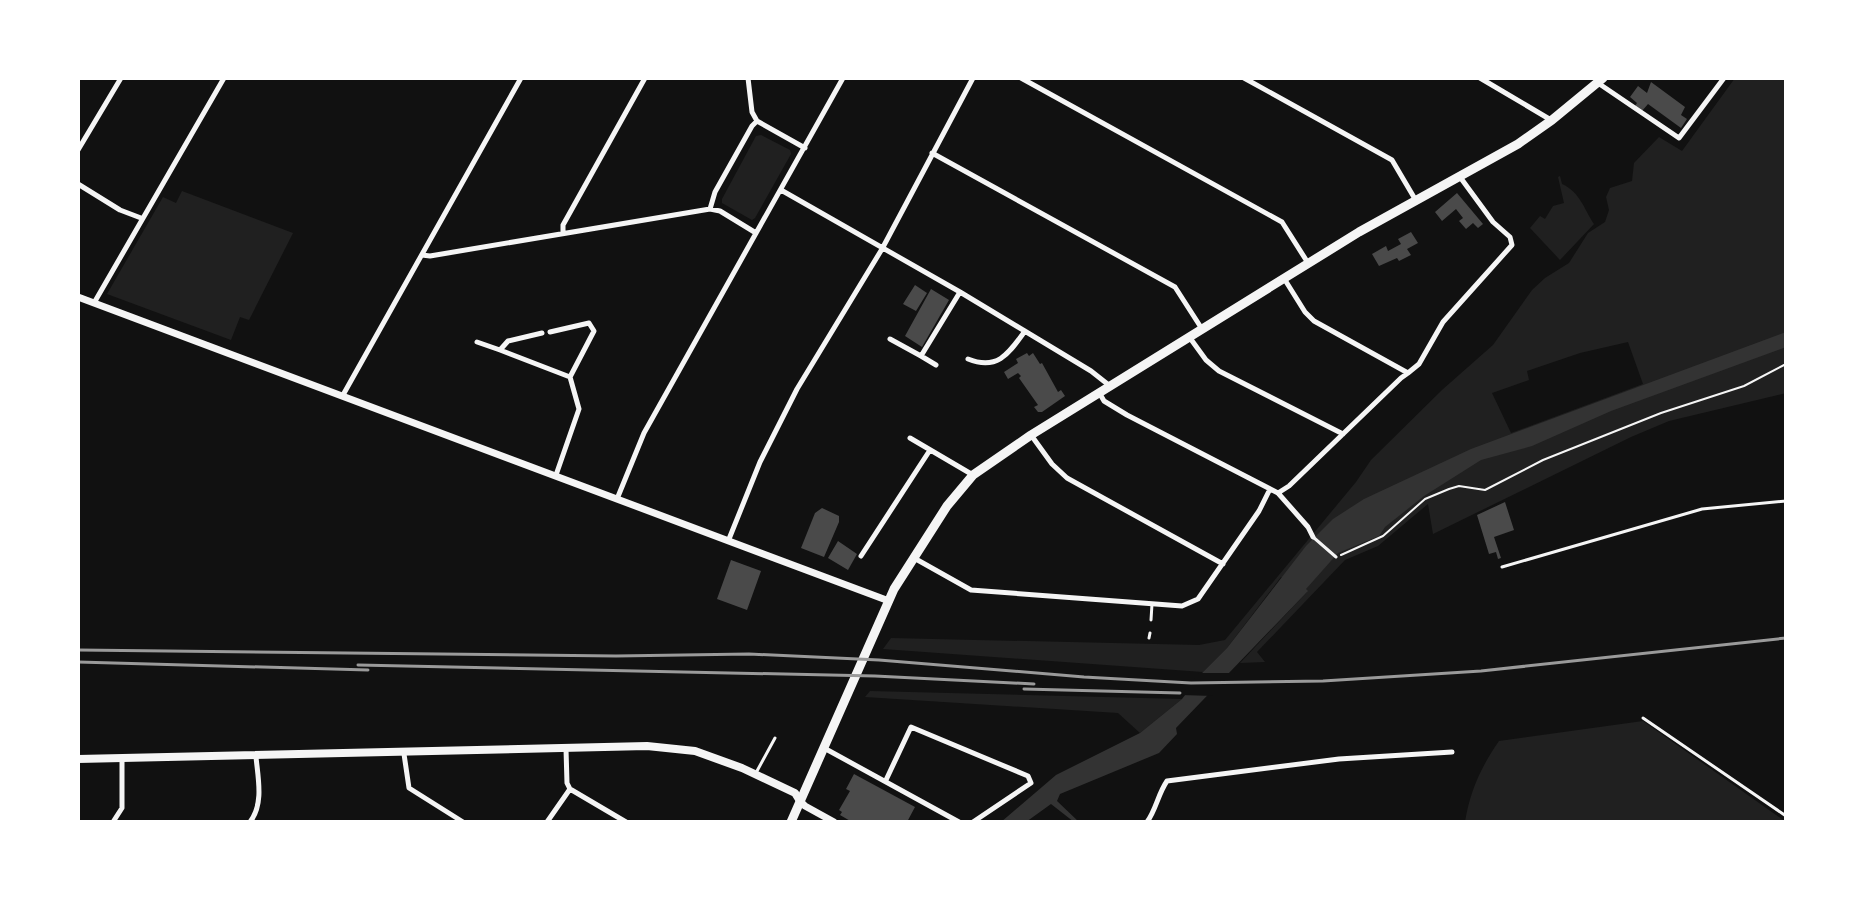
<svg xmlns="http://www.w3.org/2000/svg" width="1864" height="900" font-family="'DejaVu Sans',sans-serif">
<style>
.green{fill:#202020;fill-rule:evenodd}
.water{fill:#333}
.pier{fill:#111}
.building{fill:#4a4a4a}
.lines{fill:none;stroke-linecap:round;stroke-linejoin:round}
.path{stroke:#f5f5f5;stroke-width:2}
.service{stroke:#f5f5f5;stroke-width:3}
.minor{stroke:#f5f5f5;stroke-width:5}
.tertiary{stroke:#f5f5f5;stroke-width:7}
.secondary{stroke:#f5f5f5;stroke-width:8}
.primary{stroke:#f5f5f5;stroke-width:9}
.rail{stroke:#9a9a9a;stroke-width:3}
</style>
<rect width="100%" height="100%" fill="#111"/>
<path class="green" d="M 1735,78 L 1786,79 L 1786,393 L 1669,421 L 1631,437 L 1433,534 L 1428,504 L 1378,546 L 1345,560 L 1257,652 L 1265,662 L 1240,663 L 1307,592 L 1281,577 L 1227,648 L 1203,672 L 883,649 L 891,638 L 1199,645 L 1225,640 L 1356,482 L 1371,460 L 1442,390 L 1493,345 L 1532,290 L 1545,278 L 1569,263 L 1588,233 L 1605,222 L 1609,210 L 1606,197 L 1610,188 L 1632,181 L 1634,163 L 1659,137 L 1682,151 ZM 1628,342 L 1643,384 L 1511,433 L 1492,393 L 1529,380 L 1527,371 L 1580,353 Z
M 761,135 L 790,150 L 791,154 L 755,218 L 752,220 L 722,203 L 722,199 L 756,136 Z
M 1560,176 L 1562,184 C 1580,192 1584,209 1594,224 L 1560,260 L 1530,228 L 1540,216 L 1545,219 L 1553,206 L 1564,203 L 1558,177 Z
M 182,191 L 293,233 L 249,320 L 240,317 L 231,340 L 107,294 L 163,197 L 176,203 Z
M 870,691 L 1182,699 L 1140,733 L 1118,713 L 865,697 Z
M 1643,721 L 1786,822 L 1465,822 C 1470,791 1481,767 1499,741 Z"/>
<path class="water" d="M 1786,332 L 1786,347 L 1611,411 L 1532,446 L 1481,460 L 1424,496 L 1385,527 L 1379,536 L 1338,553 L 1306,589 L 1308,591 L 1176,728 L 1177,734 L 1159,753 L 1060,794 L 1057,801 L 1079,822 L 1074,822 L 1051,804 L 1026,822 L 1001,822 L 1056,775 L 1140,733 L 1182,699 L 1203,672 L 1227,648 L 1306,546 L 1333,519 L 1364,499 L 1471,449 Z"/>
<path class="pier" d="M 1199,673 L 1235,673 L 1213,696 L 1181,695 Z"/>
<path class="building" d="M 1651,82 L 1685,107 L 1681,115 L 1687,119 L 1681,128 L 1648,104 L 1642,111 L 1635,106 L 1637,103 L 1630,97 L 1638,86 L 1647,93 Z
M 1457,193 L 1483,224 L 1478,228 L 1473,223 L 1466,229 L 1459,221 L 1463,218 L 1456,209 L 1442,221 L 1435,212 Z
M 1411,232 L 1418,243 L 1407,249 L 1411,255 L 1399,261 L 1397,258 L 1379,266 L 1372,254 L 1386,246 L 1388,251 L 1401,244 L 1398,239 Z
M 915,285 L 927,293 L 916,311 L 903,304 Z
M 931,289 L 949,300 L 922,347 L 905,336 Z
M 1027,353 L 1029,356 L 1033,353 L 1040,364 L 1042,363 L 1058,392 L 1061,390 L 1065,396 L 1042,412 L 1038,412 L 1034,407 L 1038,405 L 1019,378 L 1021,376 L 1018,373 L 1008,379 L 1004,372 L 1018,363 L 1016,359 Z
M 1505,502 L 1514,530 L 1494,537 L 1501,558 L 1498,559 L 1496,552 L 1489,554 L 1477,515 Z
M 822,508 L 839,516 L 839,522 L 824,557 L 801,548 L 815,513 Z
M 838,541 L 857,554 L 848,570 L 828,558 Z
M 731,560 L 761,571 L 747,610 L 717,599 Z
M 854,774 L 915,807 L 907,822 L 852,822 L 840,815 L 842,812 L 839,810 L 850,791 L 846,789 Z"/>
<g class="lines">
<path class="path" d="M 1341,555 L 1383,536 L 1425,499 L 1449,489 L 1459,486 L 1485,490 L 1543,460 L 1661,413 L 1744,386 L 1786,364"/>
<path class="service" d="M 1313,537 L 1336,557
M 1502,567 L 1702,509 L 1786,501
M 1151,620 L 1152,604
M 1149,638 L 1150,633
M 1643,718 L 1786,816
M 757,771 L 775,738"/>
<path class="minor" d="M 748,78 L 752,112 L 757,121 L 805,148
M 1021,78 L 1282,222 L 1308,263
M 1244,78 L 1392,160 L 1415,199
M 1480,78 L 1551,120
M 1598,83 L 1679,138 L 1724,78
M 78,150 L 121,78
M 932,153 L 1175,287 L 1202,329
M 78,184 L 120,210 L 141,218
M 781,190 L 960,292 L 1091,371 L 1110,386
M 710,209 L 715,192 L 752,126 L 757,121
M 563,233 L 563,225 L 645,78
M 422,255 L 430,256 L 710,209 L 720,211 L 756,233
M 94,303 L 224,78
M 550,332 L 589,323 L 594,331 L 570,377
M 542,333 L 508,341 L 500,350 L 570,377 L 579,409 L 556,475
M 1190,338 L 1206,360 L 1219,371 L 1343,434
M 890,339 L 921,356 L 960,292
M 477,342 L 500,350
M 921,356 L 936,365
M 968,359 C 998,371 1009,353 1025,331
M 1408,373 L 1419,364 L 1443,322 L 1512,245 L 1510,237 L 1493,222 L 1460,177
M 1100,394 L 1104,401 L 1127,415 L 1278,493 L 1308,527 L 1313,537
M 343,395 L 521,78
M 1031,435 L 1052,464 L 1067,478 L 1223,564
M 910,438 L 973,475
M 1278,493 L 1289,486 L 1401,378 L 1408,373 L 1314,321 L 1305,312 L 1285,280
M 617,499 L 644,433 L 843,78
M 729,539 L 760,462 L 797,389 L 882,249 L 973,78
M 861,556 L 930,450
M 914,558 L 971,590 L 1182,606 L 1198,599 L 1259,511 L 1270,489
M 824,748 L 959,822
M 566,749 L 567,783 L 570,789 L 626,822
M 404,754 L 409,788 L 463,822
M 886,780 L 911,727 L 1028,776 L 1031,783 L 973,822
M 113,822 L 122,808 L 122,759
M 250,822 C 264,804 258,778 256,757
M 547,822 L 570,789
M 1147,822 C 1156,810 1158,794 1167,781 L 1339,759 L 1452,752"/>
<path class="tertiary" d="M 78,297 L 889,601
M 800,801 L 805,806 L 834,822"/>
<path class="secondary" d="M 78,759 L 647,746 L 695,751 L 742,768 L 795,793 L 800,801"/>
<path class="primary" d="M 791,822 L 894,589 L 947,506 L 973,475 L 1031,435 L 1359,232 L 1518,144 L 1552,120 L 1603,78"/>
<path class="rail" d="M 78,650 L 616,656 L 749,654 L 879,660 L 1084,677 L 1191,683 L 1323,681 L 1481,671 L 1786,638
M 78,662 L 368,670
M 358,665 L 875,676 L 1034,684
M 1024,689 L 1180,693"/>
</g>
<rect width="1864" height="900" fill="none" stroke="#ffffff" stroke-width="160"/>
</svg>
